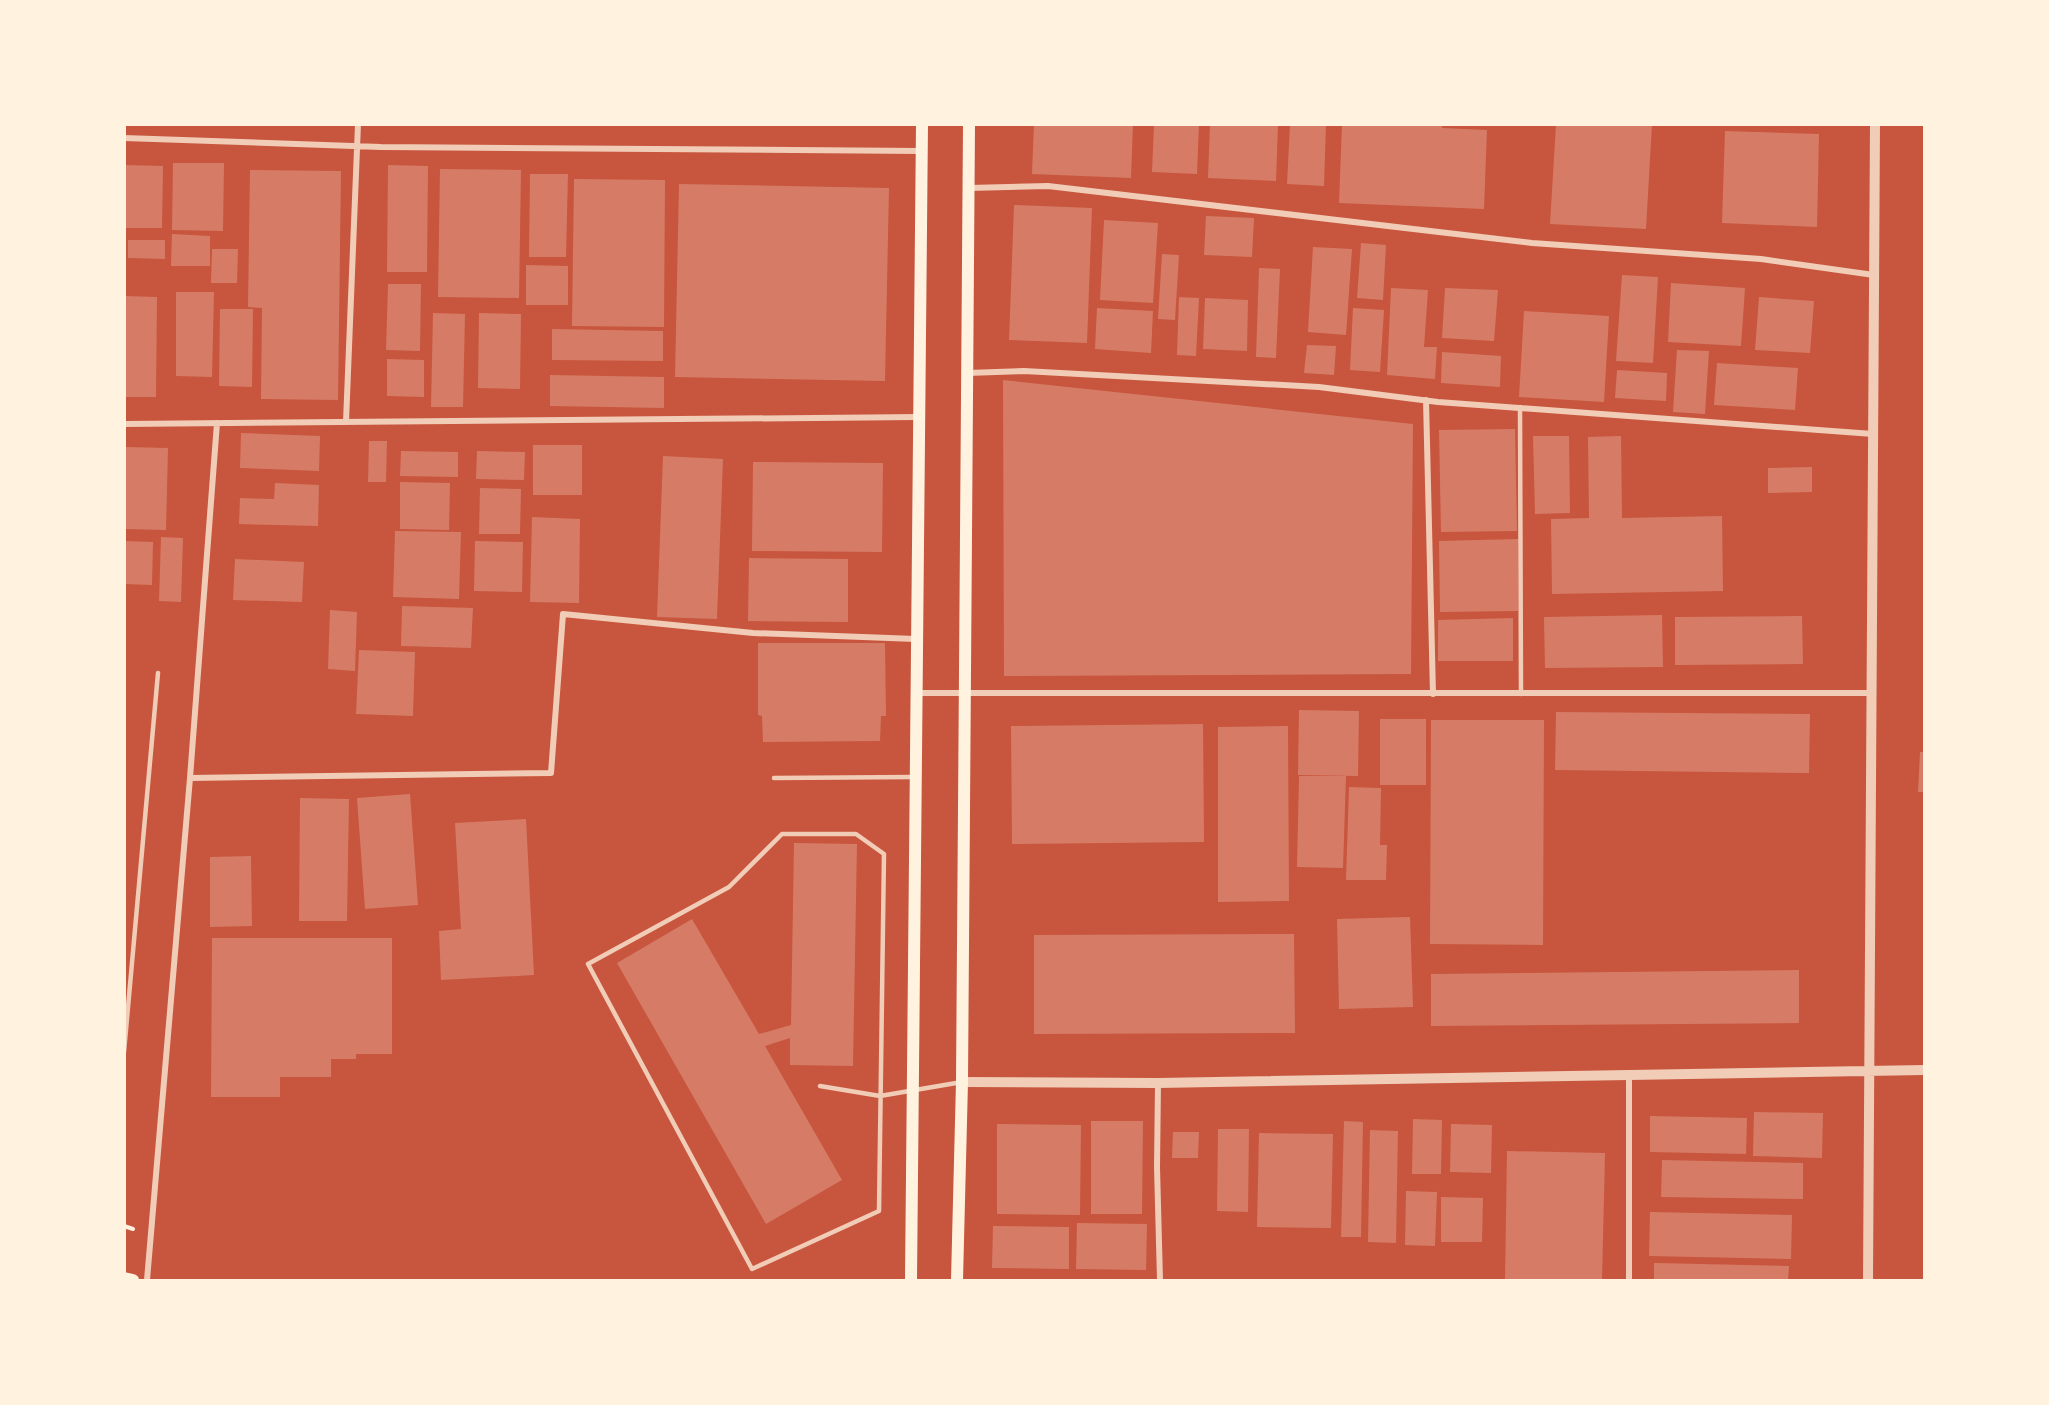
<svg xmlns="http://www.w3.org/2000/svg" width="2049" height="1405" font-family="'PT Sans',sans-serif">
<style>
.building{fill:#d67c66}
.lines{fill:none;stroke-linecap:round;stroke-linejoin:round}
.path{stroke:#fff3e0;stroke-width:4}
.service{stroke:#f1ccb7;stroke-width:4.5}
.minor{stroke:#f1ccb7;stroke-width:6}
.tertiary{stroke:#f1ccb7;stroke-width:10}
.secondary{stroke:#fff3e0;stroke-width:12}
</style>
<rect width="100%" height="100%" fill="#c8553d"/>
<path class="building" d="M 1034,124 L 1133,124 L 1131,178 L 1032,174 Z
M 1154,124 L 1199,124 L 1197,174 L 1152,172 Z
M 1210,124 L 1278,124 L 1276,181 L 1208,178 Z
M 1290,124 L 1326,124 L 1324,186 L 1287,184 Z
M 1342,124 L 1443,124 L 1442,128 L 1487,130 L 1484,209 L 1339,203 Z
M 1556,124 L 1652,124 L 1646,229 L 1550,224 Z
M 1725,131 L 1819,134 L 1817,227 L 1722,223 Z
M 173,163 L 224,163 L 223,231 L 172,230 Z
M 124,165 L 163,166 L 162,228 L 124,228 Z
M 388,165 L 428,166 L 427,272 L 387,272 Z
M 440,169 L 521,170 L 519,298 L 438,297 Z
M 250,170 L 341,171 L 338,400 L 261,399 L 262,308 L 248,307 Z
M 530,174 L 568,174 L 566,257 L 529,257 Z
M 574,179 L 665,180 L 664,327 L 572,326 Z
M 679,184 L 889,188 L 885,381 L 675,377 Z
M 1014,205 L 1092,208 L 1087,343 L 1009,340 Z
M 1206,216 L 1254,218 L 1252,257 L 1204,255 Z
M 1104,220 L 1158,223 L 1153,303 L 1100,300 Z
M 172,234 L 210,236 L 210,266 L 171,266 Z
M 128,240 L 165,240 L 165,259 L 128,258 Z
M 1361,243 L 1386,245 L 1383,300 L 1357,298 Z
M 1313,247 L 1352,249 L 1346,335 L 1308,332 Z
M 212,249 L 238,249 L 237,283 L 211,283 Z
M 1162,254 L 1179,255 L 1175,320 L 1158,319 Z
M 526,265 L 568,266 L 568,305 L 526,305 Z
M 1259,268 L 1280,269 L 1276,358 L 1256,357 Z
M 1622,275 L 1658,277 L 1653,363 L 1616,361 Z
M 1671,283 L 1745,288 L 1741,346 L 1668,342 Z
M 388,284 L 421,284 L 420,351 L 386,350 Z
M 1391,288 L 1428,290 L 1424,347 L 1437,347 L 1435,379 L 1387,375 Z
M 1445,288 L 1498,290 L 1494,341 L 1442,338 Z
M 176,292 L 214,292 L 212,377 L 176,376 Z
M 124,296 L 157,297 L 156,397 L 124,397 Z
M 1179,297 L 1199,298 L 1196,356 L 1177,355 Z
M 1759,297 L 1814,301 L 1810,353 L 1755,350 Z
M 1205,298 L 1248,300 L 1247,351 L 1203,349 Z
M 1097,308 L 1153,311 L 1151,353 L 1095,349 Z
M 1353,308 L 1384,310 L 1380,372 L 1350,370 Z
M 220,309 L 253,309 L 252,387 L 219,386 Z
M 1524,311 L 1609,316 L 1604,402 L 1519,397 Z
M 433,313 L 465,314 L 463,407 L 431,407 Z
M 479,313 L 521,314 L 520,389 L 478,388 Z
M 552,329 L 663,331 L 663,361 L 552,360 Z
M 1307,345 L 1336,346 L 1334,375 L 1304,373 Z
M 1677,350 L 1709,351 L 1705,414 L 1673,412 Z
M 1442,352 L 1501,356 L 1500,387 L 1441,383 Z
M 387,359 L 424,360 L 424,397 L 387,396 Z
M 1717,363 L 1798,368 L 1795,410 L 1714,405 Z
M 1617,370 L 1667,373 L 1666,401 L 1615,398 Z
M 550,375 L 664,377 L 664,408 L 550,406 Z
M 1003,380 L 1413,424 L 1411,674 L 1004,676 Z
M 1515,429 L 1517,531 L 1441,532 L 1439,430 Z
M 241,433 L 320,436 L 319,471 L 240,468 Z
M 1533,436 L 1569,436 L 1570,513 L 1535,514 Z
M 1621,436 L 1622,518 L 1722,516 L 1723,591 L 1552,594 L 1551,519 L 1589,518 L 1588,437 Z
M 369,441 L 387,441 L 386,482 L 368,482 Z
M 533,445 L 582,445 L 582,495 L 533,495 Z
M 124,447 L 168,448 L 166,530 L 124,529 Z
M 401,451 L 458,452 L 458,477 L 400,476 Z
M 477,451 L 525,452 L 524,480 L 476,479 Z
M 663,456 L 723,459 L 717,619 L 657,617 Z
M 753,462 L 883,463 L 882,552 L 752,551 Z
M 1812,467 L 1812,492 L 1768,493 L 1768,468 Z
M 400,482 L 450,483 L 449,530 L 400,529 Z
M 275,483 L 319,485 L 318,526 L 239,524 L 240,498 L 274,499 Z
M 480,488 L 521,489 L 520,534 L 479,534 Z
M 532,517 L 580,519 L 579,603 L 530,602 Z
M 395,531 L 461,532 L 459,599 L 393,597 Z
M 161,537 L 183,538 L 181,602 L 159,601 Z
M 1518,539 L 1518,611 L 1440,612 L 1439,541 Z
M 124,541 L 153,542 L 152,585 L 124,584 Z
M 475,541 L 523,542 L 522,592 L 474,591 Z
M 749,558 L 848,559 L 848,622 L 748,621 Z
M 235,559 L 304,562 L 302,602 L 233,600 Z
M 402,606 L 473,608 L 471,648 L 401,646 Z
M 330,610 L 357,612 L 355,671 L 328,669 Z
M 1662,615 L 1663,667 L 1545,668 L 1544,617 Z
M 1802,616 L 1803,664 L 1675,665 L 1675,617 Z
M 1513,618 L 1513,661 L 1438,661 L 1438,620 Z
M 758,643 L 885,643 L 886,716 L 881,716 L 880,741 L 763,742 L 762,716 L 758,715 Z
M 359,650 L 415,652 L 413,716 L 356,714 Z
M 1299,710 L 1359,711 L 1358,776 L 1298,775 Z
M 1556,712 L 1810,714 L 1809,773 L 1555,770 Z
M 1380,719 L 1426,719 L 1426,785 L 1380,785 Z
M 1431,720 L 1544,720 L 1543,945 L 1430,944 Z
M 1203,724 L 1204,842 L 1012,844 L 1011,726 Z
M 1288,726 L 1289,901 L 1218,902 L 1218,727 Z
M 1920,752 L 1924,752 L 1924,792 L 1918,792 Z
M 1299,776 L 1346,776 L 1343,868 L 1297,867 Z
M 1349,787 L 1381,788 L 1380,845 L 1387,845 L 1386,880 L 1346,880 Z
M 410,794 L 418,905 L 365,909 L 357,798 Z
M 300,798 L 349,799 L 347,921 L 299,921 Z
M 526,819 L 534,975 L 441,980 L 439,931 L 461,929 L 455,823 Z
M 794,843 L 857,844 L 853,1066 L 790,1065 L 790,1038 L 765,1046 L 842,1180 L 766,1224 L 617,963 L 692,919 L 759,1034 L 791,1025 Z
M 251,856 L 252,926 L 210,927 L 210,857 Z
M 1410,917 L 1413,1007 L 1339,1009 L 1337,919 Z
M 1294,934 L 1295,1033 L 1034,1034 L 1034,935 Z
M 212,938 L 392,938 L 392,1054 L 356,1054 L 356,1059 L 331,1059 L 331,1077 L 280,1077 L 280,1097 L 211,1097 Z
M 1799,970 L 1799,1023 L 1431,1026 L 1431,974 Z
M 1754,1112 L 1823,1113 L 1822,1158 L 1753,1156 Z
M 1650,1116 L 1747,1118 L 1746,1154 L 1650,1152 Z
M 1413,1119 L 1442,1120 L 1441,1174 L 1412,1174 Z
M 1091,1121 L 1143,1121 L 1142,1214 L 1091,1214 Z
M 1344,1121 L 1363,1122 L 1361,1237 L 1341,1237 Z
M 997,1124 L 1081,1125 L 1080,1215 L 997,1214 Z
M 1451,1124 L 1492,1125 L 1491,1173 L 1450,1172 Z
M 1218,1129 L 1249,1129 L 1248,1212 L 1217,1211 Z
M 1370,1130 L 1398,1131 L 1396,1243 L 1368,1242 Z
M 1173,1132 L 1199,1132 L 1198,1158 L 1172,1158 Z
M 1259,1133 L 1333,1134 L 1331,1228 L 1257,1227 Z
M 1507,1151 L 1605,1153 L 1602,1280 L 1505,1280 Z
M 1662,1160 L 1803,1163 L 1803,1199 L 1661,1197 Z
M 1406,1191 L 1437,1192 L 1435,1246 L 1405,1245 Z
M 1441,1197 L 1483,1198 L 1482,1242 L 1441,1242 Z
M 1650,1212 L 1792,1215 L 1791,1259 L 1649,1256 Z
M 1077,1223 L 1147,1224 L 1146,1270 L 1076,1269 Z
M 993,1226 L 1069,1227 L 1069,1269 L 992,1268 Z
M 1654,1263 L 1789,1266 L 1788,1280 L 1654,1280 Z"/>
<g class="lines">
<path class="path" d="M 124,1226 L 133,1229"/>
<path class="service" d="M 1520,407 L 1521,694
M 774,778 L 915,777
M 782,834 L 856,834 L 884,854 L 879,1211 L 752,1269 L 588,964 L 729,887 Z
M 124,1052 L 158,673
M 820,1086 L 880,1096 L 962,1082"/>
<path class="minor" d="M 124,138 L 381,147 L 921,151
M 969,188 L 1048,186 L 1532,243 L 1761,259 L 1874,275
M 967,373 L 1024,371 L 1319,387 L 1438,402 L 1873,434
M 1426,400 L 1433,694
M 346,422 L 358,124
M 124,424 L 919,417
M 916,693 L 1872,693
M 190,778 L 551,773 L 563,614 L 753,633 L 916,639
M 1629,1075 L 1629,1280
M 1158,1083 L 1157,1167 L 1160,1280
M 147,1280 L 190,778 L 217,423"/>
<path class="tertiary" d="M 962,1082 L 1158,1083 L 1924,1070
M 1868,1280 L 1875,124"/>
<path class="secondary" d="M 124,1278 L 133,1280
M 911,1280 L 922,124
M 957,1280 L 962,1082 L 969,124"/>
</g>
<rect width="2049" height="1405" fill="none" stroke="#fff3e0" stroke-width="252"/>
</svg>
